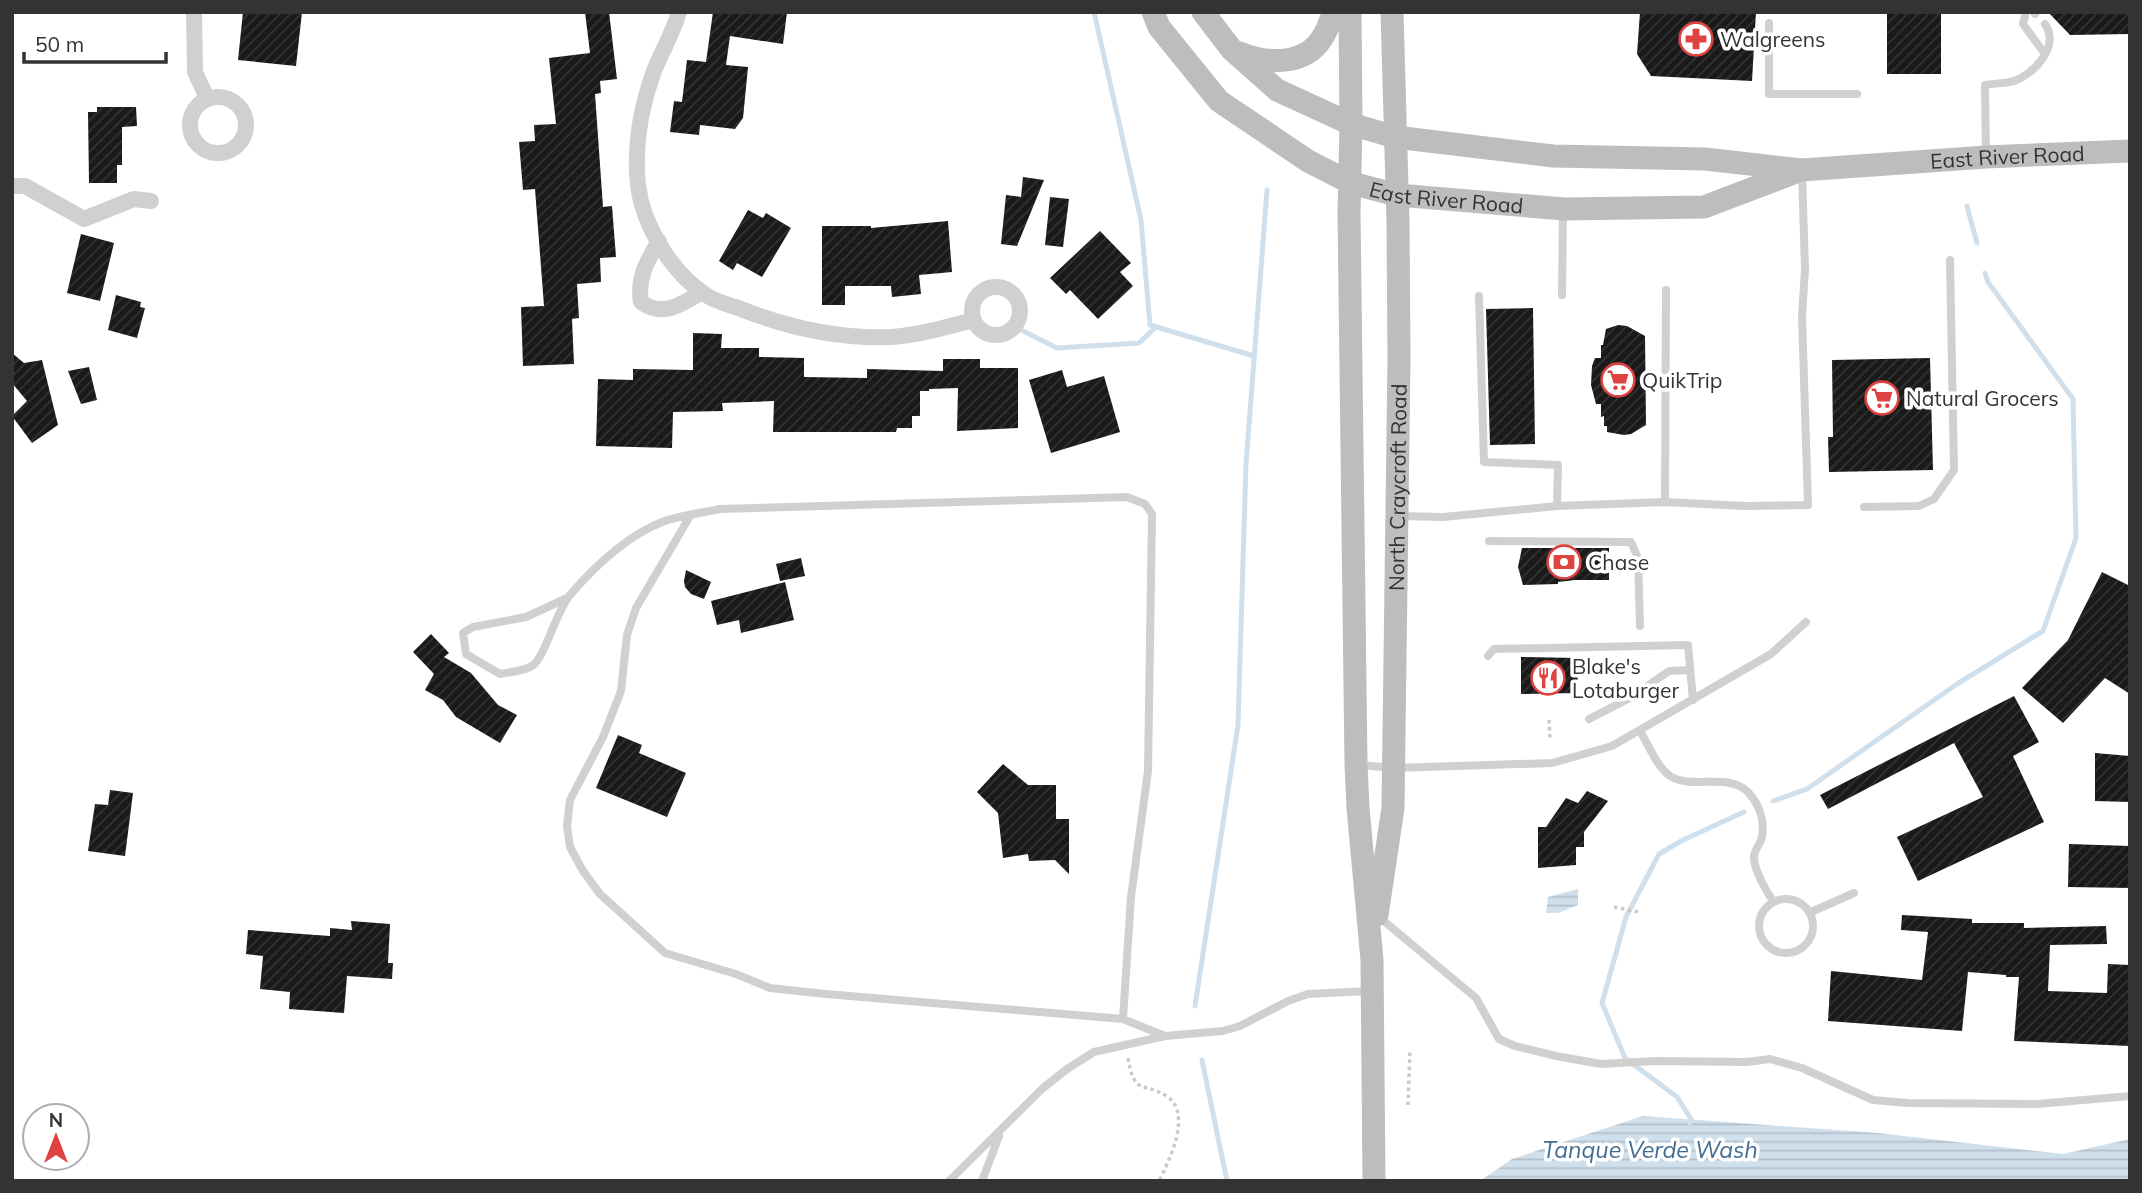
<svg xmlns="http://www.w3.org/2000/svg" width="2142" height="1193" font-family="Mulish,sans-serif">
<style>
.water{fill:url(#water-rules)}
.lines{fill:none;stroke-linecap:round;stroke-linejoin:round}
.stream{stroke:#d0dfec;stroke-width:5}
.building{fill:url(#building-hatch)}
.path{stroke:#cacaca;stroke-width:3.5;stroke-dasharray:3.5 3.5;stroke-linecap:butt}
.lane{stroke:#d0d0d0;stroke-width:8}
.street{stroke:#d0d0d0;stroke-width:16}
.secondary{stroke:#bdbdbd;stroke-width:23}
.labels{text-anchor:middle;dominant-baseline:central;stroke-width:7;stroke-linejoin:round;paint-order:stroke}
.poi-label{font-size:21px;fill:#333;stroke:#fff;text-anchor:start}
.street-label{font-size:21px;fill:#333;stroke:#fff}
.water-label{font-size:23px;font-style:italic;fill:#436c93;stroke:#fff}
</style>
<defs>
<pattern id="water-rules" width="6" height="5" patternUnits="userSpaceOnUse" patternTransform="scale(1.75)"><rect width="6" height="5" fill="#d0dfec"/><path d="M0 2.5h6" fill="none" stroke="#b3c0cb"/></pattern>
<pattern id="building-hatch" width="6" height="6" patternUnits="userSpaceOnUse" patternTransform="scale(1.75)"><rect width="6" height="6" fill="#1a1a1a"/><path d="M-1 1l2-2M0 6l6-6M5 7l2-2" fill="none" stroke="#333"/></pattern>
</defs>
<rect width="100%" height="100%" fill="#fff"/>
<path class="water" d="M 1578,889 L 1578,905 L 1558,913 L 1546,913 L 1548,897 Z
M 1643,1116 L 1878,1133 L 2063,1154 L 2130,1139 L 2130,1181 L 1480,1181 L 1512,1159 Z"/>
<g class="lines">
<path class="stream" d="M 1094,12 L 1141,220 L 1150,325 L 1254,356
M 1967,206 L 1977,243
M 1021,330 L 1057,348 L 1139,343 L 1156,327
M 1773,801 L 1807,789 L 1957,684 L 2043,631 L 2076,538 L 2073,399 L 1988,282 L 1985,273
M 1195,1006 L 1238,725 L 1246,464 L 1267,190
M 1202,1060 L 1227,1181
M 1690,1123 L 1691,1119 L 1677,1097 L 1625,1058 L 1602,1003 L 1626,917 L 1659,854 L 1683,840 L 1744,812"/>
</g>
<path class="building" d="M 243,12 L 302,12 L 296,66 L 238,60 Z
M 585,12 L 609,12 L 617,79 L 600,81 L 601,93 L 595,94 L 603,207 L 612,206 L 616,257 L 600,258 L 601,282 L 577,284 L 579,318 L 572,319 L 574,364 L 523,366 L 521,307 L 544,306 L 535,189 L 523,190 L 519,142 L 535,141 L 534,125 L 556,124 L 549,58 L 590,53 Z
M 713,12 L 787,12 L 783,44 L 730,36 L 726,65 L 748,67 L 743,118 L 735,129 L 700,125 L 699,135 L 670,132 L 674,101 L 682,102 L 687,60 L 706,62 Z
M 1640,12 L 1756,12 L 1752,81 L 1651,76 L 1637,54 Z
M 1887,12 L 1941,12 L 1941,74 L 1887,74 Z
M 2048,12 L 2130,12 L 2130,34 L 2070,35 Z
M 97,107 L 136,107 L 137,126 L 122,127 L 122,165 L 117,165 L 117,183 L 89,183 L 88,112 L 97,112 Z
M 1023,177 L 1044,180 L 1017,246 L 1001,244 L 1006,195 L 1021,197 Z
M 1050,197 L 1069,199 L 1063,247 L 1045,245 Z
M 748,210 L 763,218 L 766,213 L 791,228 L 762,277 L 737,263 L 733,270 L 719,261 Z
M 948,221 L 952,272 L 919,275 L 921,294 L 892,297 L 891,286 L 845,286 L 845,305 L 822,305 L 822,226 L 871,226 L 871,228 Z
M 1100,231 L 1131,263 L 1120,272 L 1133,286 L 1098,319 L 1070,290 L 1066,294 L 1050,278 Z
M 81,234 L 114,243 L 100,301 L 67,293 Z
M 116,295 L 141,302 L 140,307 L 145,308 L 137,338 L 108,330 Z
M 1533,308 L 1535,444 L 1490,445 L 1486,309 Z
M 1618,325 L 1627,326 L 1645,336 L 1646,425 L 1631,434 L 1624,435 L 1607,432 L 1607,426 L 1604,426 L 1604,416 L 1601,417 L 1601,404 L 1596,404 L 1591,385 L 1592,366 L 1595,358 L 1601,358 L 1601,345 L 1603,345 L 1606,329 Z
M 693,333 L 722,334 L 721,348 L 759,348 L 759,357 L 804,358 L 804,377 L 867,378 L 867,369 L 943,371 L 943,359 L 980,359 L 980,368 L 1018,368 L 1018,428 L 957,431 L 958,388 L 929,389 L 929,391 L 920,391 L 920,416 L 912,416 L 912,428 L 897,428 L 896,432 L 773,432 L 774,401 L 722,403 L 723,411 L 673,412 L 672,448 L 596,446 L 598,379 L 633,380 L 633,369 L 693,370 Z
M 12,353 L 24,363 L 42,360 L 58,425 L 32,443 L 12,416 L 27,401 L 12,383 Z
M 1930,358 L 1933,470 L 1829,472 L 1828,437 L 1833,437 L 1832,360 Z
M 89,367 L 97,400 L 81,404 L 68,371 Z
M 1062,370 L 1067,387 L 1104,376 L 1120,432 L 1051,453 L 1029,380 Z
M 1522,548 L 1609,548 L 1609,580 L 1575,580 L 1558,582 L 1558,584 L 1523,585 L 1518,567 Z
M 801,558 L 805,576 L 780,581 L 776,564 Z
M 686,570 L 711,582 L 704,599 L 691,594 L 685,587 L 684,581 Z
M 2102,572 L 2130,586 L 2130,694 L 2105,678 L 2063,723 L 2022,688 L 2068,640 Z
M 785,582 L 794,620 L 741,633 L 739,620 L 717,625 L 711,601 Z
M 431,634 L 449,653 L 444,657 L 471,673 L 498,705 L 517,715 L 500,743 L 456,717 L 443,700 L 425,690 L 434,674 L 413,652 Z
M 1521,657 L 1577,658 L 1578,693 L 1521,694 Z
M 2014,696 L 2039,742 L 2013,756 L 2044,822 L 1918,881 L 1897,837 L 1983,797 L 1954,743 L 1828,809 L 1820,795 Z
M 618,735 L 642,745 L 639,753 L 686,773 L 667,817 L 596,788 Z
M 2095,753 L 2130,756 L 2130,802 L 2095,801 Z
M 1003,764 L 1028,785 L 1056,785 L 1056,819 L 1069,819 L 1069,874 L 1055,860 L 1029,861 L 1028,854 L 1003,858 L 998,813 L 977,792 Z
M 110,790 L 133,793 L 125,856 L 88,851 L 95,804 L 108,805 Z
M 1587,791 L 1608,801 L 1584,832 L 1584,847 L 1576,847 L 1576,865 L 1538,868 L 1538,827 L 1546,827 L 1566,798 L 1578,803 Z
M 2069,844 L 2130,846 L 2130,888 L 2068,887 Z
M 1902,915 L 1972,919 L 1972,923 L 2024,923 L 2024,928 L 2106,926 L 2107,944 L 2050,945 L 2048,991 L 2107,993 L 2108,964 L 2130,965 L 2130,1046 L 2014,1041 L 2019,977 L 2006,977 L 2006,975 L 1968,972 L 1962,1031 L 1828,1021 L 1831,971 L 1922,980 L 1928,932 L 1901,930 Z
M 351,921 L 390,924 L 388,963 L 393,963 L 392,979 L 347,976 L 344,1013 L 289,1009 L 290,992 L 260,989 L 263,956 L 246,954 L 248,930 L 330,936 L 330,928 L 352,930 Z"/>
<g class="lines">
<path class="path" d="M 1549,720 L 1550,740
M 1614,907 L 1639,912
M 1128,1058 C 1135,1098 1143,1080 1168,1097 C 1192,1115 1169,1161 1159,1181
M 1408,1105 L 1410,1050"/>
<path class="lane" d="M 2026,12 L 2023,24 L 2045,54
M 2034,12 L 2035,14
M 1769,23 L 1769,94 L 1857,94
M 1986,156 L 1985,85 C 1995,83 2010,84 2019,79 C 2038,69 2059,45 2045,24
M 1562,295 L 1563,211
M 1479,296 L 1484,462 L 1558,465 L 1557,506
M 1665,502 L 1745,506 L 1808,505 L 1802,316 L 1805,269 L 1802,172
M 1864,507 L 1919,506 L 1934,499 L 1954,470 L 1950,260
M 690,516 L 636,608 L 627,635 L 621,691 L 603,737 L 570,800 L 567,826 L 570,847 L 583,871 L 600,894 L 665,953 L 736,974 L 770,988 L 826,994 L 1123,1019 L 1165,1036
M 1398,516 L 1443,517 L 1557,506 L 1665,502 L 1666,290
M 1489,541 L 1631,542 L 1638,558 L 1640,626
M 567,598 L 526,617 L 473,627 L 463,633 L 466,654 L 500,674 C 509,672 524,671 532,666 C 545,658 556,611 570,595 C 594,567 627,536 662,522 C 680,515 702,513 720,509 L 1127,497 L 1145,504 L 1152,514 L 1148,771 L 1131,897 L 1123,1019
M 1488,656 L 1494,649 L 1688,645 L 1693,700
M 1589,719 L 1630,698 L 1669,671 L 1690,670
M 1640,731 C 1648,744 1657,767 1670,776 C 1692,790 1728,772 1748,792 C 1759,804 1765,820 1762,837 C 1761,843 1754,850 1754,857 C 1754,870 1766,891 1773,901
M 1359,765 L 1394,768 L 1552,763 L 1612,746 L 1771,654 L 1806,622
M1759 926a27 27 0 1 1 54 0a27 27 0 1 1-54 0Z
M 1811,912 L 1854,893
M 1379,917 L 1476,998 L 1499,1039 L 1515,1046 L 1556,1056 L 1601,1064 L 1655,1061 L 1747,1062 L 1770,1059 L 1802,1068 L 1873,1100 L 1908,1103 L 2037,1104 L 2130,1096
M 949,1181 L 1043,1088 L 1067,1069 L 1094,1052 L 1165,1036 L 1223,1031 L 1240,1026 L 1288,1001 L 1308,994 L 1369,991
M 982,1181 L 999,1136"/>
<path class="street" d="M 194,12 L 195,72 L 207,98
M 679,12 C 673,33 662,51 654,71 C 641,107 634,147 638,185 C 643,226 672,273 706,295 C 716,302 730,305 741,309 C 789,328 839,339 891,337 C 919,335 947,327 974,320
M190 125a28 28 0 1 1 56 0a28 28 0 1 1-56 0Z
M 12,186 L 25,186 L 84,219 L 134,199 L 151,201
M 659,241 C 647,261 637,278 641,302 C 662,318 683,304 702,292
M972 311a24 24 0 1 1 48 0a24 24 0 1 1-48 0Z"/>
<g class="secondary">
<path id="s1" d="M 1153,12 L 1159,27 L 1219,101 L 1308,161 L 1351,183 L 1397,195 L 1564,209 L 1704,207 L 1796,172"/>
<path id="s2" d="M 1203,12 L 1232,50 L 1277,90 L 1351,124 L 1395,137 L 1553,156 L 1705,159 L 1802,170 L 1986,157 L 2130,151"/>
<path d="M 1350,12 L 1351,124 L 1349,212 L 1356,764 L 1358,808 L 1372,960 L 1374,1181"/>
<path d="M 1240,53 C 1266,64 1305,66 1322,38 C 1327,31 1330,21 1334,12"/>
<path id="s3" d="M 1377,915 L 1393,808 L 1399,359 L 1398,221 L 1392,12"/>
</g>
</g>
<defs>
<symbol id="pharmacy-ring" viewBox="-11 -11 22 22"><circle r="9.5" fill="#fff" stroke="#de4341" stroke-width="1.5"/><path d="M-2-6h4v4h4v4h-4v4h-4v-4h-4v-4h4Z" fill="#de4341"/></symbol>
<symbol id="supermarket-ring" viewBox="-11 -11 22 22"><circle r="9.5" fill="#fff" stroke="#de4341" stroke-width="1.5"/><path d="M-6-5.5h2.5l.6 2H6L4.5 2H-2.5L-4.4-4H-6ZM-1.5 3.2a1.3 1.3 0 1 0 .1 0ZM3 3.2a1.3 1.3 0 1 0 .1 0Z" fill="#de4341"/></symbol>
<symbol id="bank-ring" viewBox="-11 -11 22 22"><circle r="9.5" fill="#fff" stroke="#de4341" stroke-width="1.5"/><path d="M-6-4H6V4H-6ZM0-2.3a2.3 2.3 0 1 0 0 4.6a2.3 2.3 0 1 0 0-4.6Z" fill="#de4341"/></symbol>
<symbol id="restaurant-ring" viewBox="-11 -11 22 22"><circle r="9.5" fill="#fff" stroke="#de4341" stroke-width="1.5"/><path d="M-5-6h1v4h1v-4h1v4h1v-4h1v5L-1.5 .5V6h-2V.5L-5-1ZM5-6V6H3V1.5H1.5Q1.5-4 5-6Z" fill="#de4341"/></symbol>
</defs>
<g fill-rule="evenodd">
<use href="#pharmacy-ring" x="1677" y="20" width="38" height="38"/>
<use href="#supermarket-ring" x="1599" y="361" width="38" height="38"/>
<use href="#supermarket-ring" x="1863" y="379" width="38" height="38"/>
<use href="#bank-ring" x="1545" y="543" width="38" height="38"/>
<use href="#restaurant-ring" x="1529" y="659" width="38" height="38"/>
</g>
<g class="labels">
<g class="poi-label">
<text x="1720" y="39">Walgreens</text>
<text x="1642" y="380">QuikTrip</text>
<text x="1906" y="398">Natural Grocers</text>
<text x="1588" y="562">Chase</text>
<text x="1572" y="666">Blake's<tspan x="1572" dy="24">Lotaburger</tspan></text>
</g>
<g class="street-label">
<text stroke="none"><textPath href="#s2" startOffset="850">East River Road</textPath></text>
<text stroke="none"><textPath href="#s1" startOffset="364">East River Road</textPath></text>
<text stroke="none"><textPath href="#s3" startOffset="429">North Craycroft Road</textPath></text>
</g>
<g class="water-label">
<text x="1650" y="1149">Tanque Verde Wash</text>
</g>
</g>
<rect width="2142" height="1193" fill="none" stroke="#333333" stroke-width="28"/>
<g transform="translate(56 1137)"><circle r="33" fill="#ffffff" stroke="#adadad" stroke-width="2"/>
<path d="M0-5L12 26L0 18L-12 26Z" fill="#de4341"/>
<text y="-10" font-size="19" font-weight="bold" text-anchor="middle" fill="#333333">N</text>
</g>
<path d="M24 52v10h142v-10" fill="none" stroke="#333333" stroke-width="3.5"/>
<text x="35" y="52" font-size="21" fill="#333333" stroke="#ffffff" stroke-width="5" paint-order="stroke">50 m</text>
</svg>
